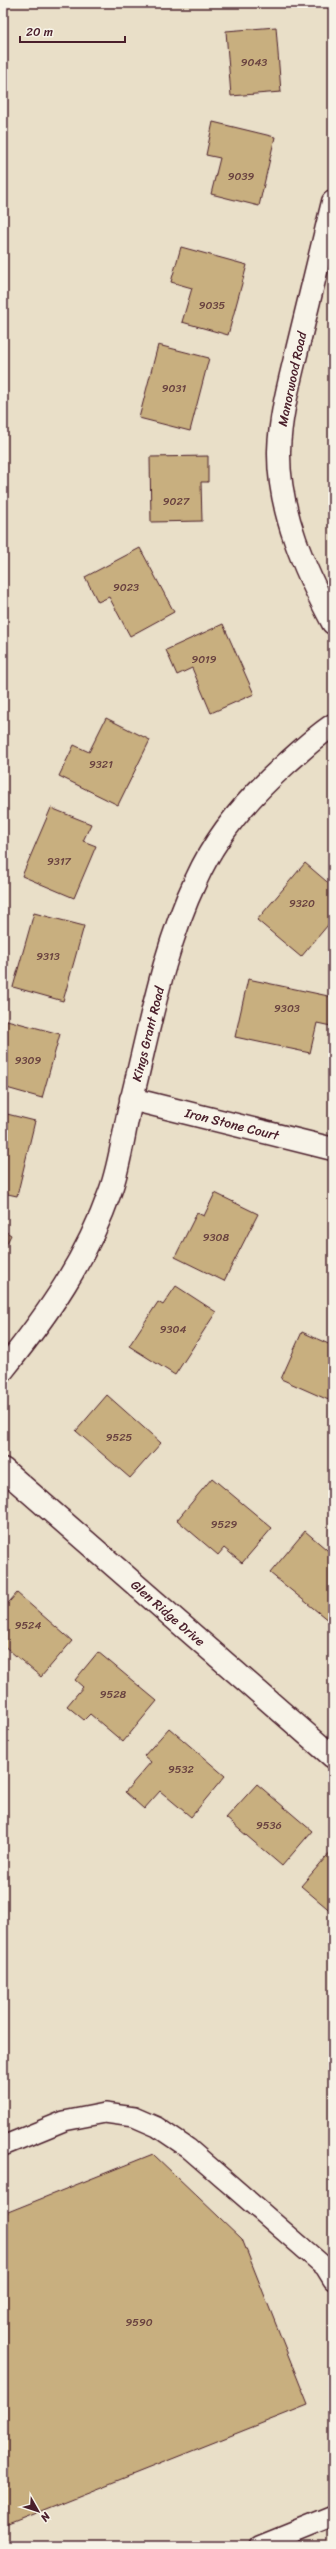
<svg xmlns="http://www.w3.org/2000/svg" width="336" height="2549" font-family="Sriracha,sans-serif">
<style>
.building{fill:#c8af7f;stroke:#4a1f2b}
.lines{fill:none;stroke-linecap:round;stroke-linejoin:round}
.lane-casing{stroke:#4a1f2b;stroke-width:22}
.street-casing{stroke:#4a1f2b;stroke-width:25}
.lane{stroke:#f7f3e8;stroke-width:19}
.street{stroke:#f7f3e8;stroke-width:22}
.labels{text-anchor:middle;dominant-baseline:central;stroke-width:4;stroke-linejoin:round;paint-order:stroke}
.number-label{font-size:11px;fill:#6a4340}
.street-label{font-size:13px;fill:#4a1f2b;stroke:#f7f3e8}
</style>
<rect width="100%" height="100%" fill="#e9dfc8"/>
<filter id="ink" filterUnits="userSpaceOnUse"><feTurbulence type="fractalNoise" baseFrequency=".025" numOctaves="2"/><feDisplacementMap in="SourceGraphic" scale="8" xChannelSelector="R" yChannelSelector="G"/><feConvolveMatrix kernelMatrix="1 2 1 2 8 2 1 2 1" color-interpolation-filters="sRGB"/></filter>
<g filter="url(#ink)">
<path class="building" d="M 276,27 L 281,92 L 231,96 L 226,31 Z
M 213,122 L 275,137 L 259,206 L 211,194 L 220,158 L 206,155 Z
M 181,247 L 247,265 L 228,335 L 182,322 L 192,288 L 171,282 Z
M 158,345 L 209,358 L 190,431 L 139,418 Z
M 208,456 L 208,482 L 201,482 L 202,521 L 151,522 L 150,457 Z
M 140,548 L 174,612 L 130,636 L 109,597 L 98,602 L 85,577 Z
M 223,624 L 254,694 L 211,713 L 192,668 L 177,675 L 166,650 Z
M 106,718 L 150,740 L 118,805 L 59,776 L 74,745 L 89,752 Z
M 51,808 L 91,824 L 83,841 L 96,846 L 74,898 L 22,876 Z
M 305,863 L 333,887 L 333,919 L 301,957 L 257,920 Z
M 34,913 L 84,926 L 63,1001 L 13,987 Z
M 248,979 L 333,997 L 331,1026 L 317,1023 L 310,1053 L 235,1037 Z
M 3,1019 L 60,1034 L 42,1098 L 3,1087 Z
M 3,1113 L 35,1121 L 17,1196 L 3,1193 Z
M 215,1193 L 258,1214 L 224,1281 L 175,1257 L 197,1213 L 204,1216 Z
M 3,1230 L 11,1235 L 3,1251 Z
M 176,1286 L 216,1312 L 175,1375 L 129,1346 L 158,1302 L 163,1305 Z
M 302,1332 L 333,1346 L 333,1402 L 281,1379 Z
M 107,1395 L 161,1443 L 130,1478 L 76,1431 Z
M 212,1478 L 272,1528 L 242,1563 L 224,1548 L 218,1555 L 177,1520 Z
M 305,1531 L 333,1555 L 333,1616 L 329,1621 L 270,1573 Z
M 17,1593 L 72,1641 L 41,1677 L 3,1645 L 3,1609 Z
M 98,1652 L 157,1701 L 123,1742 L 90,1714 L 84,1720 L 67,1706 L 83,1687 L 75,1680 Z
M 169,1728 L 225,1776 L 191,1817 L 160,1791 L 144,1809 L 125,1792 L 151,1762 L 144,1756 Z
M 257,1784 L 312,1831 L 282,1866 L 226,1818 Z
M 332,1850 L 333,1852 L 333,1913 L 301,1886 Z
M 153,2154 L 242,2239 L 308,2405 L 3,2526 L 3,2214 Z"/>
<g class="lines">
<defs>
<path id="lane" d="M 3,2146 L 64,2121 L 105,2113 L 134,2117 L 157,2127 L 188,2148 L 325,2267 L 333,2280
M 259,2546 L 333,2516"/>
<path id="street" d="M 333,202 C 321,250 310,298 298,346 C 290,380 280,415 279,451 C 278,511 305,571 333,623
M 131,1099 L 333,1149
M 3,1370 C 48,1314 86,1260 110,1192 C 121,1162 124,1128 132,1098 C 150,1025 164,947 196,880 C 216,835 251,795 287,763 C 302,750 316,736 333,725
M 3,1469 L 333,1757"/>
</defs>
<use href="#lane" class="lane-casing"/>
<use href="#street" class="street-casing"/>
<use href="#lane" class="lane"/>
<use href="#street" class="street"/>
</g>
</g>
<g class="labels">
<g class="number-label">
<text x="254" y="62">9043</text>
<text x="241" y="176">9039</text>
<text x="212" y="305">9035</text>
<text x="174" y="388">9031</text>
<text x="176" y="501">9027</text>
<text x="126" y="587">9023</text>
<text x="204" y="659">9019</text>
<text x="101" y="764">9321</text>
<text x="59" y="861">9317</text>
<text x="302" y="903">9320</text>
<text x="48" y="956">9313</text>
<text x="287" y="1008">9303</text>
<text x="28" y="1060">9309</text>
<text x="216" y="1237">9308</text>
<text x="173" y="1329">9304</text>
<text x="119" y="1437">9525</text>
<text x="224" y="1524">9529</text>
<text x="28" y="1625">9524</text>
<text x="113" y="1694">9528</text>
<text x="181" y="1769">9532</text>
<text x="269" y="1825">9536</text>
<text x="139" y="2322">9590</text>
</g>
<g class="street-label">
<text transform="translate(292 379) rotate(-78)">Manorwood Road</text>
<text transform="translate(148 1034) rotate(-76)">Kings Grant Road</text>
<text transform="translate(232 1124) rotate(14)">Iron Stone Court</text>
<text transform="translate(168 1613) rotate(41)">Glen Ridge Drive</text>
</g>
</g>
<rect width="336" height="2549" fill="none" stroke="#f7f3e8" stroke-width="16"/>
<rect x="8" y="8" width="320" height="2533" fill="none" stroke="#4a1f2b" stroke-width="1.5" filter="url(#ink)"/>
<g transform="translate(38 2511) rotate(129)" stroke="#f7f3e8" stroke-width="3" paint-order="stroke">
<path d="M0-3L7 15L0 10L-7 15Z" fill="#4a1f2b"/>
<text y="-6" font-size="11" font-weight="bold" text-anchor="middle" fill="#4a1f2b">N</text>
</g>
<path d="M20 36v6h105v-6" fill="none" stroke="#4a1f2b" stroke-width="2"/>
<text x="26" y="36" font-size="12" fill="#4a1f2b" stroke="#f7f3e8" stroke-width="3" paint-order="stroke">20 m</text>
</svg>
